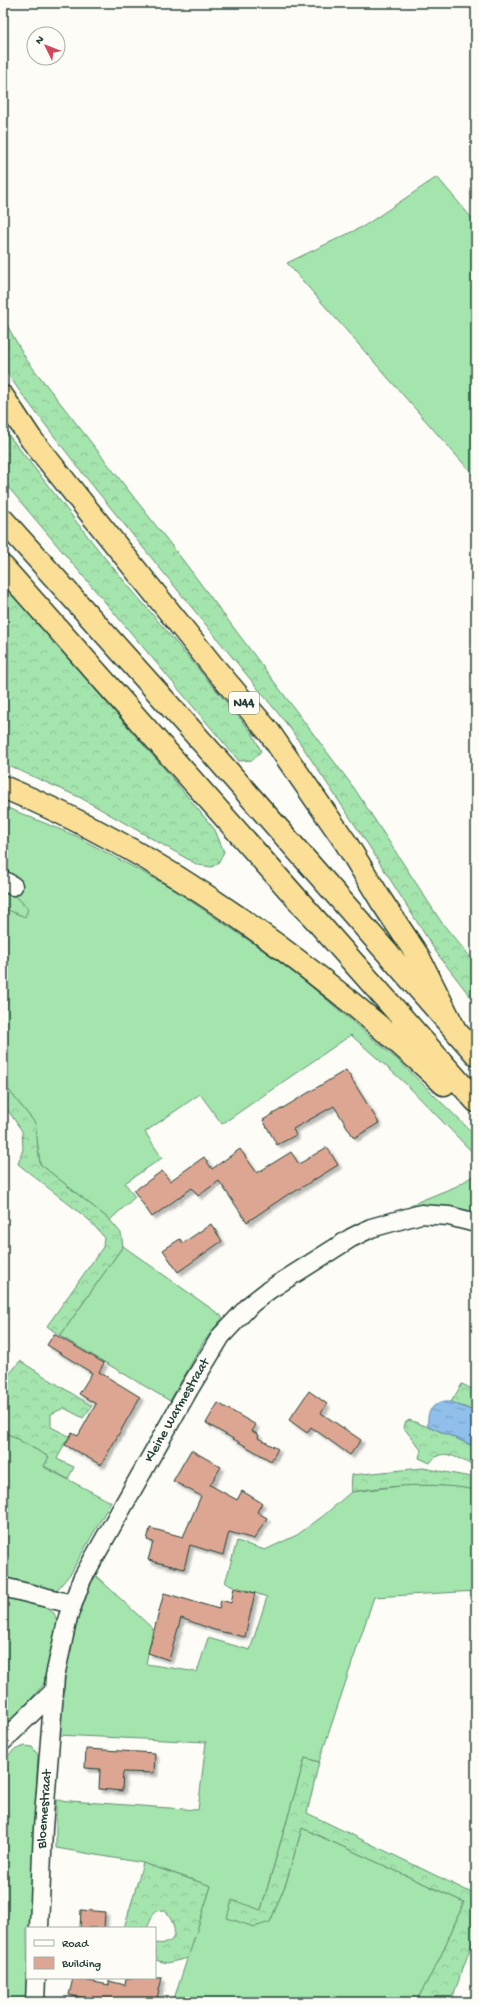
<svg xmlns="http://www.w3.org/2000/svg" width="479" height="2005" font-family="'Gochi Hand',sans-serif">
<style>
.grass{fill:#a4e4ad;stroke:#629070}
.forest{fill:url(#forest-crowns);stroke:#629070}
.water{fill:url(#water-ripples);stroke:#638ba2}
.building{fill:#dca692;stroke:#1f3d34;filter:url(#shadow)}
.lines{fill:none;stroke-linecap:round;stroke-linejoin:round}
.minor-casing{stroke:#1f3d34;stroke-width:21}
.highway-casing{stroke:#1f3d34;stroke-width:25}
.minor{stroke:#fdfcf7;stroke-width:18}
.highway{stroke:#fbdf96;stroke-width:22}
.labels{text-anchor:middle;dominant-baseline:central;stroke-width:3;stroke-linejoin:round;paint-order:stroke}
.shield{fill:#fdfcf7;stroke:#62766e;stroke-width:1}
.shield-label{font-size:13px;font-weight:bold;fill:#1f3d34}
.street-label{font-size:14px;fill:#1f3d34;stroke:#fdfcf7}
</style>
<defs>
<pattern id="forest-crowns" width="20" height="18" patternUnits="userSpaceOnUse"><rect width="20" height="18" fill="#a4e4ad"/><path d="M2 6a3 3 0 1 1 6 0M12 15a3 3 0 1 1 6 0" fill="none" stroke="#8dc495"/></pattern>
<pattern id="water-ripples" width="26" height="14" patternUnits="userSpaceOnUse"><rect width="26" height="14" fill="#90bfeb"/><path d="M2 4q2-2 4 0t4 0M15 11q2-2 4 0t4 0" fill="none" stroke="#759cbf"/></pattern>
<filter id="shadow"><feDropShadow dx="3.5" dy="3.5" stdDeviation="1" flood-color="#0004"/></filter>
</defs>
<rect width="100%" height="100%" fill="#fdfcf7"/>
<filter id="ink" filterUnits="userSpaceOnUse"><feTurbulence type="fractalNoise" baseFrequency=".025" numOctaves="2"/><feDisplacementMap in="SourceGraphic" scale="8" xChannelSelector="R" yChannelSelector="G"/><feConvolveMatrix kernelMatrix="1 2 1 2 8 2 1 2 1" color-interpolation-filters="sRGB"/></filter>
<g filter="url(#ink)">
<path class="grass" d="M 437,177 L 476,223 L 476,478 L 287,263 L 364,226 Z
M 3,806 L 76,836 L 170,887 L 291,969 L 400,1062 L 476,1136 L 476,1156 L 406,1084 L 351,1035 L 222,1124 L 200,1094 L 145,1132 L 162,1158 L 125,1183 L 135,1197 L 110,1220 L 40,1164 L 35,1123 L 3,1083 L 3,908 L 28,909 L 17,897 L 3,887 L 5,853 L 3,852 Z
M 476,1174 L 476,1212 L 451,1207 L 410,1205 L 457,1186 Z
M 123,1246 L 223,1317 L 203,1343 L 170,1401 L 60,1336 Z
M 3,1431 L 49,1457 L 44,1467 L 111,1502 L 71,1573 L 57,1590 L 48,1590 L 3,1579 Z
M 408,1485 L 457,1486 L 476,1490 L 476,1591 L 374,1597 L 319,1762 L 305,1758 L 261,1910 L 270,1922 L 286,1883 L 302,1828 L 464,1902 L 440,1958 L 416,2002 L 173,2002 L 211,1886 L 143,1863 L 56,1848 L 56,1800 L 198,1810 L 206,1742 L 58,1735 C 64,1676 71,1628 94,1574 L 153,1629 L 146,1664 L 197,1672 L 208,1638 L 250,1650 L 267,1597 L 225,1583 L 237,1541 L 265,1550 L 297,1535 L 323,1516 L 351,1492 Z
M 3,1594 L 45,1607 L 54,1613 L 57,1621 L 49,1667 L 43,1685 L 17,1715 L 3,1729 Z
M 25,1746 L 32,1747 L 38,1755 L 30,1928 L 27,1928 L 28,2002 L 9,2002 L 3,1999 L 3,1760 L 14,1750 Z"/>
<path class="forest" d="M 3,318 L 26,359 L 182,559 L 354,788 L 442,923 L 476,964 L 476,1004 L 436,952 L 369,846 L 290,728 L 84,475 L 21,393 L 3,367 Z
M 3,428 L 104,557 L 253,734 L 261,751 L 253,760 L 239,761 L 3,481 Z
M 3,584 L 168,773 L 215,830 L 224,852 L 218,863 L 212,867 L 198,865 L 81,798 L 3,763 Z
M 3,887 L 17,897 L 28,909 L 25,917 L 3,908 Z
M 3,1083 L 35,1123 L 40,1164 L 110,1220 L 121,1233 L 123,1246 L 60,1336 L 47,1326 L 103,1247 L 104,1237 L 89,1220 L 18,1164 L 23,1149 L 22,1131 L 3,1103 Z
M 20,1361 L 92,1406 L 83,1418 L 64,1408 L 51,1414 L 51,1427 L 69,1436 L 57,1459 L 74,1467 L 68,1479 L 44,1466 L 49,1457 L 3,1431 L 3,1382 Z
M 462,1384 L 476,1391 L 476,1412 L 451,1402 Z
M 409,1420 L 437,1430 L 476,1447 L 476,1467 C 460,1460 442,1445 430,1463 L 419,1458 L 421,1450 L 404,1428 L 405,1423 Z
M 423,1468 L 476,1478 L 476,1490 C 435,1482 392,1485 351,1492 L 352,1475 Z
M 305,1758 L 319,1762 L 307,1813 L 476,1895 L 476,1932 L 451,2002 L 416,2002 L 440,1958 L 464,1902 L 302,1828 L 286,1883 L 270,1922 L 254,1927 L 227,1918 L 232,1900 L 261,1910 Z
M 143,1863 L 211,1886 L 188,1958 L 167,1963 L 155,1960 L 155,1943 C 181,1947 177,1925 165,1910 L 155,1911 L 147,1928 L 124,1928 Z"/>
<path class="water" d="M 441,1402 L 451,1402 L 476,1412 L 476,1447 L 428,1426 C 427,1414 429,1407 441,1402 Z"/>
<path class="building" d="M 346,1070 L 379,1123 L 354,1138 L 334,1106 L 293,1129 L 296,1135 L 277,1145 L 263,1120 Z
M 327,1147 L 338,1165 L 291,1194 L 290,1193 L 247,1222 L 219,1181 L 198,1196 L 192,1188 L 152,1217 L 134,1191 L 162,1171 L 170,1181 L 204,1157 L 212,1169 L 240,1149 L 257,1173 L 291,1152 L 299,1164 Z
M 211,1224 L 222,1241 L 178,1272 L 163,1250 L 180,1239 L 183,1243 Z
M 54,1334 L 104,1363 L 99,1372 L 140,1397 L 101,1465 L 65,1445 L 72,1433 L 78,1436 L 96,1404 L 79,1394 L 92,1373 L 47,1345 Z
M 309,1391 L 327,1404 L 321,1413 L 361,1440 L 350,1455 L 311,1427 L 307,1433 L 289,1420 Z
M 218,1403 L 256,1425 L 252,1431 L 259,1435 L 258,1438 L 278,1449 L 271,1461 L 206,1423 Z
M 191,1450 L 221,1467 L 210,1485 L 237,1500 L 242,1491 L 262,1503 L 257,1512 L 267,1518 L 254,1539 L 229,1532 L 223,1555 L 190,1545 L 184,1569 L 148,1560 L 153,1542 L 147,1540 L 150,1528 L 183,1537 L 201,1496 L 173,1481 Z
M 234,1588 L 255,1593 L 245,1637 L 214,1630 L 181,1618 L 169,1660 L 148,1653 L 164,1593 L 219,1609 L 221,1600 L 231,1603 Z
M 86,1749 L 155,1753 L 154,1773 L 123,1772 L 122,1791 L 99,1789 L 100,1769 L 85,1768 Z
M 81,1910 L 105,1912 L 104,1928 L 80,1928 Z
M 73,1978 L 109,1985 L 109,1981 L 125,1985 L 126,1978 L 162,1978 L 156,2002 L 107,2002 L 69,1995 Z"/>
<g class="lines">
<defs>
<g id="minor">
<path d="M 3,880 L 13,886"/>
<path d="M 3,1587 L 72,1604"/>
<path id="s1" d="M 3,1741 L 54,1691 L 55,1676 L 68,1617 L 82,1579 L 189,1389 L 221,1336 L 251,1304 L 269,1290 L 351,1238 L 371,1228 L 421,1214 L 449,1216 L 476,1223"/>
<path id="s2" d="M 39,1928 L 43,1828 L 54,1691"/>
<path d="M 35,2002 L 36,1978"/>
</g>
<path id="highway" d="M 3,397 L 31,439 L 212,665 L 269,732 L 346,843 L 382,902 L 418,956 L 455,1030
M 3,520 L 211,752 L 476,1054
M 3,567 L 476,1101
M 3,787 C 164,853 317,966 444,1084"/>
</defs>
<use href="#minor" class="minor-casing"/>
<use href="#highway" class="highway-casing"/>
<use href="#minor" class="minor"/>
<use href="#highway" class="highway"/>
</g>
</g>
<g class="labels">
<rect class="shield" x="229" y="692" width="30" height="22" rx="3"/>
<g class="shield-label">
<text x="244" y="703">N44</text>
</g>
<g class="street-label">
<text stroke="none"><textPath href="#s1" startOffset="381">Kleine Warmestraat</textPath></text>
<text stroke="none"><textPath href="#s2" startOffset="119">Bloemestraat</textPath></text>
</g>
</g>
<rect width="479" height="2005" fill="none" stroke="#fdfcf7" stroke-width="16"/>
<rect x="8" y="8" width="463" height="1989" fill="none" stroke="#1f3d34" stroke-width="1.5" filter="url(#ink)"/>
<rect x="26" y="1927" width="130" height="52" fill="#fdfcf7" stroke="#a4b0a9"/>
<rect x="34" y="1940" width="20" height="6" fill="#fdfcf7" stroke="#a4b0a9"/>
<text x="62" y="1947" font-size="12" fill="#1f3d34">Road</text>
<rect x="34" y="1957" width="20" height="12" fill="#dca692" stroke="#a4b0a9"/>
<text x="62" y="1967" font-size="12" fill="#1f3d34">Building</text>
<g transform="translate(46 46) rotate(313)"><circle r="19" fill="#fdfcf7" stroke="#a4b0a9"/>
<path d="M0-3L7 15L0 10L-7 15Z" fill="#d1495b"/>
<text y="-6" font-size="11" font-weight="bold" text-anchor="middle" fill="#1f3d34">N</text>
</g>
</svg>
